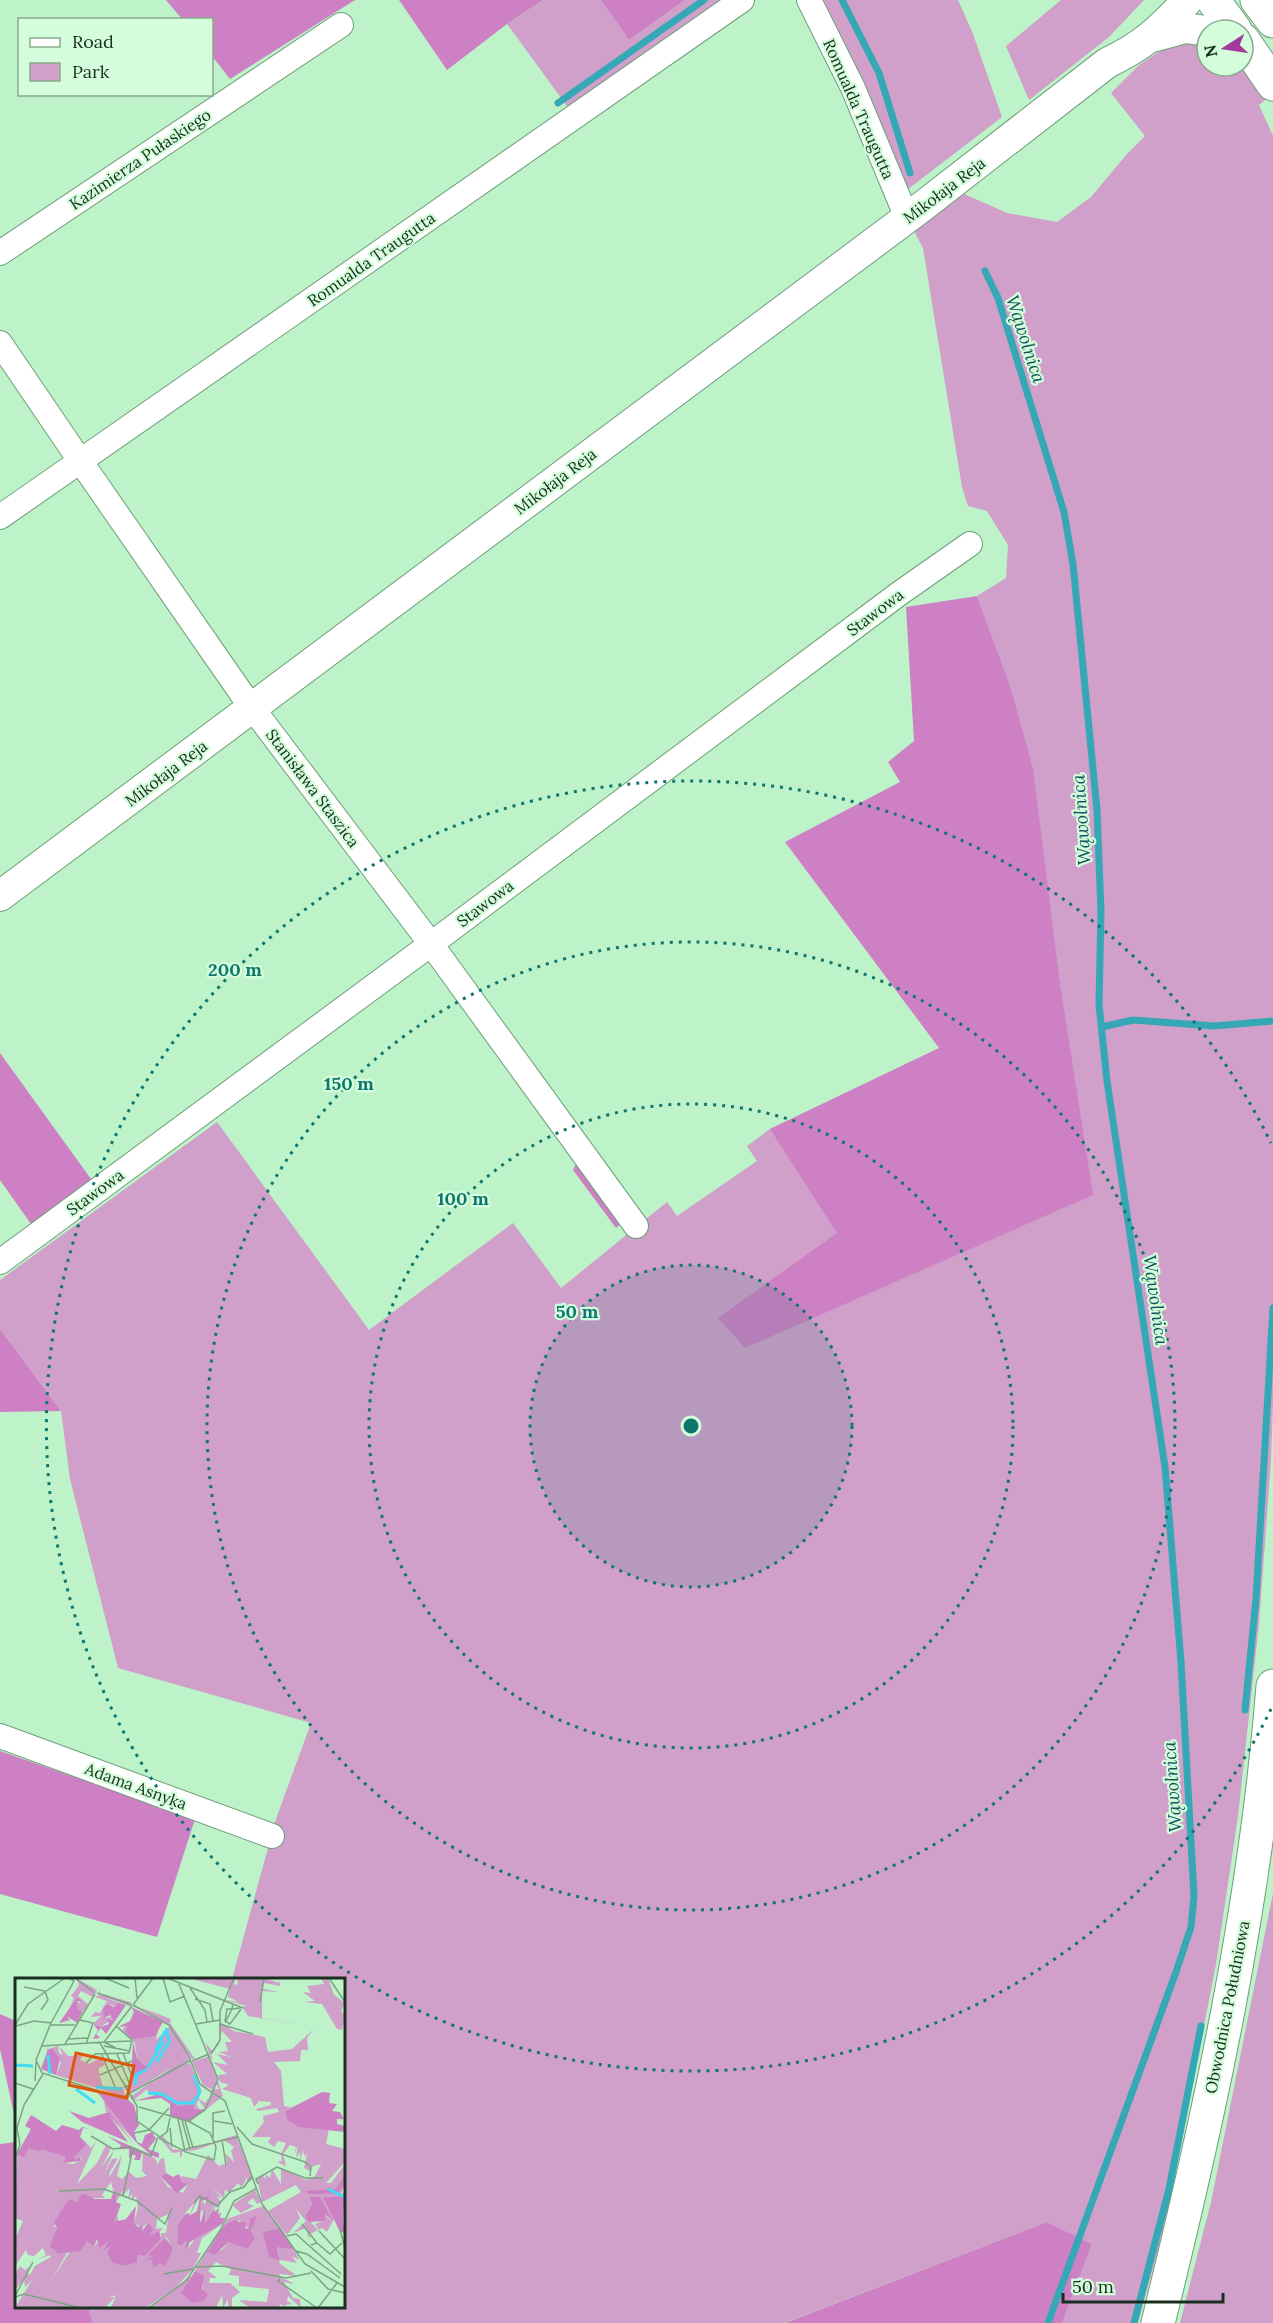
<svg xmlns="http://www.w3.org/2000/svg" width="1273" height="2323" font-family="Lora,serif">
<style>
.green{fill:#d09fca}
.forest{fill:#cd80c4}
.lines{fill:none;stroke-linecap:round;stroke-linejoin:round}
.stream{stroke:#34a8b4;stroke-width:7}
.minor-casing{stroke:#6e9f79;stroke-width:26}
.tertiary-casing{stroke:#6e9f79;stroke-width:32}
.secondary-casing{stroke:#6e9f79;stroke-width:35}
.minor{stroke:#fff;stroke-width:24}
.tertiary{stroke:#fff;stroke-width:30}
.secondary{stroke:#fff;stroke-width:33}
.ring{fill:none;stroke:#0f766e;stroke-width:3;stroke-dasharray:3 6}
.labels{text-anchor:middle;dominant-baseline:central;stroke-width:4.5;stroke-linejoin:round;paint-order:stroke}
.street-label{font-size:16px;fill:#192e1e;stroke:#d3fddb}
.water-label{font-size:18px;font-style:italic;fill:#11525d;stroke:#d3fddb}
.inset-river{fill:none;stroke:#3fdcf5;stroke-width:3}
.inset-road{fill:none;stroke:#7ca485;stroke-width:1.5}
.view{fill:#de570d;fill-opacity:0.15;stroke:#de570d;stroke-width:3}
.inset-edge{fill:none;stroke:#192e1e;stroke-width:3}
.centre{fill:#0f766e;stroke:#d3fddb;stroke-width:3}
.ring-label{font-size:18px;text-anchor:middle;font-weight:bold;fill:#0f766e;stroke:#d3fddb;stroke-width:4.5;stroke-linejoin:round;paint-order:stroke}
</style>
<rect width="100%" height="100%" fill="#bef2c9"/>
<path class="green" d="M 543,0 L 601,0 L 629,40 L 685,0 L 734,0 L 572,113 L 507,24 Z
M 802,0 L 958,0 L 973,34 L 1002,117 L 890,203 L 841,82 Z
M 1061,0 L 1144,0 L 1109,37 L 1029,100 L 1006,46 Z
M 1207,41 L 1207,66 L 1243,66 L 1267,98 L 1259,105 L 1273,136 L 1273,1405 L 1271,1460 L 1259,1624 L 1238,1816 L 1216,1964 L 1166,2221 L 1138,2323 L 1062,2323 L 1092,2244 L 1047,2222 L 784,2323 L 93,2323 L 88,2307 L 344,2306 L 344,1980 L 232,1979 L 276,1819 L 311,1723 L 118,1668 L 70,1479 L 61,1411 L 0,1329 L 0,1280 L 217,1122 L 369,1330 L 513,1223 L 561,1288 L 667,1202 L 677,1216 L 757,1161 L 747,1146 L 770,1129 L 1061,990 L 1032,769 L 1010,685 L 977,596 L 1006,578 L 1008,545 L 987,511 L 968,506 L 962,487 L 923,248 L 914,231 L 962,193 L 1007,213 L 1057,222 L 1091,197 L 1127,154 L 1145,136 L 1111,93 L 1139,65 L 1173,42 Z
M 1273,1893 L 1273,2323 L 1180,2323 L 1211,2202 Z"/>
<path class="forest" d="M 166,0 L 355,0 L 230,79 L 212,56 L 212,20 L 182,19 Z
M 399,0 L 543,0 L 507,24 L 447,70 Z
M 601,0 L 685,0 L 629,40 Z
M 977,596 L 1010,685 L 1033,769 L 1061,990 L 1093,1195 L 745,1348 L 718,1318 L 837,1233 L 770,1129 L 939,1048 L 785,842 L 900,782 L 888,762 L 914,741 L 906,607 Z
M 0,1053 L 91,1179 L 31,1224 L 0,1180 Z
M 579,1158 L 625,1220 L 616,1228 L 573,1170 Z
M 0,1329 L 61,1411 L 0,1412 Z
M 0,1751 L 195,1819 L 157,1937 L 0,1894 Z
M 0,2014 L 16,2021 L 16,2124 L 0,2049 Z
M 16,2142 L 16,2306 L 88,2307 L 93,2323 L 0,2323 L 0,2144 Z
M 1047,2222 L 1092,2244 L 1062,2323 L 785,2323 Z"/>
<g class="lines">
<path class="stream" d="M 842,0 L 879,73 L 910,173
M 558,103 L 704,0
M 985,271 L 998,298 L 1064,512 L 1073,564 L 1097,810 L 1101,911 L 1099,1004 L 1107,1081 L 1165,1467 L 1181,1662 L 1194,1896 L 1191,1927 L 1176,1972 L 1048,2323
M 1102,1027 L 1133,1020 L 1214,1026 L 1273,1021
M 1245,1710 L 1256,1599 L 1273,1308
M 1134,2323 L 1169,2189 L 1201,2026"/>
<defs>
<path id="minor" d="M 809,0 L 853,88 L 907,218
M 0,253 L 341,25
M 0,343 L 81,462 L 244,697 L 431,944 L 636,1226
M 0,517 L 742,0
M 0,1262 L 431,944 L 900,593 L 970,544
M 0,1736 L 272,1836"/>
<path id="tertiary" d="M 1152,37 L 1185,28 L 1207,31
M 0,896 L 919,209 L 1107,63 C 1145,45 1159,30 1188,0"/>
<path id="secondary" d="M 1213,0 L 1235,30
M 1257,0 L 1273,21
M 1243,40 L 1273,84
M 1158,2323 C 1210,2114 1256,1902 1273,1686"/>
</defs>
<use href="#minor" class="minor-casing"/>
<use href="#tertiary" class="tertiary-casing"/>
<use href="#secondary" class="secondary-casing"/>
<use href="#minor" class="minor"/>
<use href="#tertiary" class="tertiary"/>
<use href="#secondary" class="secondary"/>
</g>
<circle cx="691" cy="1426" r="161" fill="#0f766e" fill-opacity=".12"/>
<g class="ring">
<circle cx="691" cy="1426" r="161"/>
<circle cx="691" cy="1426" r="322"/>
<circle cx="691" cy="1426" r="484"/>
<path d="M1271 1709A645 645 0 1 1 1271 1143"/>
</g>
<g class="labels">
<g class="street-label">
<text transform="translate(859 109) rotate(66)">Romualda Traugutta</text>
<text transform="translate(140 159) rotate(-34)">Kazimierza Pułaskiego</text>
<text transform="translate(944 190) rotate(-37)">Mikołaja Reja</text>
<text transform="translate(371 259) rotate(-35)">Romualda Traugutta</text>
<text transform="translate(555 481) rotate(-37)">Mikołaja Reja</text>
<text transform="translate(875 612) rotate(-37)">Stawowa</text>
<text transform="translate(166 773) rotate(-37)">Mikołaja Reja</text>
<text transform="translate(313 788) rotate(53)">Stanisława Staszica</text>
<text transform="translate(485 903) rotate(-37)">Stawowa</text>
<text transform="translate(95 1192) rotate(-36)">Stawowa</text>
<text transform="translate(136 1786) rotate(20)">Adama Asnyka</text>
<text transform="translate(1227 2007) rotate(-79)">Obwodnica Południowa</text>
</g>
<g class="water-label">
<text transform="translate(1026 339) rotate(72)">Wąwolnica</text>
<text transform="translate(1081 820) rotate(-94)">Wąwolnica</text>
<text transform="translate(1156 1300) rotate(82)">Wąwolnica</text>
<text transform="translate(1172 1787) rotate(-94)">Wąwolnica</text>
</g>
</g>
<g transform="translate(15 1978)">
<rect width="330" height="330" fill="#bef2c9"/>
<path d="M 61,0 L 82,12 L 78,19 L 66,13 L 63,18 L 73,26 L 70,33 L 63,32 L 62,23 L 66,26 L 62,20 L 52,36 L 59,20 L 56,18 L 64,7 ZM 173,0 L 221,0 L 219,6 L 223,7 L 222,0 L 249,0 L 264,5 L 265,2 L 265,8 L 249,5 L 248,11 L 264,14 L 247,13 L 247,40 L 293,48 L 233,38 L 227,29 L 232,28 L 210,22 L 224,24 L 213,19 L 215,11 ZM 306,0 L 313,0 L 319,17 L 330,25 L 326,33 L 330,38 L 327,52 L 322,51 L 307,26 L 289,24 L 300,23 L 288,14 L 296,15 L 292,8 L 309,6 ZM 85,10 L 85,15 L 118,25 L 110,25 L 115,27 L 115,29 L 112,27 L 84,17 L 104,25 L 98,31 L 98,27 L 93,26 L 92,32 L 90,28 L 90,40 L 99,39 L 86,49 L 78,46 L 86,38 L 76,39 L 80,34 L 85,35 L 92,23 L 80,19 L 84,17 L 90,18 L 84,15 ZM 117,28 L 143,52 L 141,62 L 155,48 L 124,29 L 156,41 L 155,45 L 180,81 L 176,81 L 170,69 L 174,82 L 166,87 L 175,85 L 184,106 L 197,114 L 194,118 L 196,115 L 180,104 L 186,111 L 184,121 L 190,125 L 194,119 L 190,131 L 184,122 L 181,126 L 185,132 L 180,132 L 179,126 L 164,128 L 146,117 L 134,117 L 132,111 L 118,123 L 115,119 L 158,89 L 113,116 L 109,109 L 115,107 L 113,101 L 116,107 L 121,96 L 133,90 L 122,81 L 120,65 L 107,52 L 123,35 ZM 204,44 L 219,53 L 250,59 L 253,74 L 277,71 L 299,51 L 292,60 L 293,72 L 286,72 L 285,83 L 259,84 L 266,93 L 269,128 L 276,129 L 270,133 L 272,142 L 283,149 L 314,150 L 311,166 L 330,171 L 330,184 L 311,205 L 316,205 L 330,186 L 330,197 L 320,211 L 291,214 L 323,215 L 330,207 L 325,218 L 308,219 L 319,241 L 312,254 L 307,250 L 295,256 L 294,261 L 291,250 L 278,255 L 291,243 L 281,231 L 285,240 L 272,257 L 253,233 L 286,214 L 281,207 L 247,224 L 242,200 L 248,198 L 251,202 L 250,196 L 255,200 L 257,191 L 266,206 L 266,190 L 291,202 L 300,198 L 306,186 L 298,188 L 295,193 L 289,190 L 292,176 L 289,178 L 288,172 L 285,182 L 285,174 L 281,180 L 283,167 L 279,177 L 281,169 L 275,167 L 268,176 L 271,188 L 262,184 L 267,183 L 266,176 L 271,165 L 263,163 L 259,169 L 253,164 L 256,159 L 237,159 L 249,144 L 248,138 L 264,134 L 262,130 L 243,133 L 241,131 L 256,127 L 256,124 L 244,123 L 239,129 L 236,120 L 207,111 L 214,107 L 205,104 L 203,97 L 212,96 L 198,84 L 213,87 L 202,76 L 216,79 L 204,74 L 213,73 L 210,64 L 217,64 L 207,53 L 204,66 L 197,75 L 195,75 L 198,81 L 195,80 L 208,118 L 189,133 L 199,111 L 204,111 L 201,106 L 198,112 L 188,107 L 177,84 L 195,78 L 190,64 L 197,73 L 205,62 ZM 305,219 L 317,243 L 309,236 L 310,242 L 300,246 L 304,252 L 303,252 L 290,238 L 297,226 L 294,220 ZM 43,68 L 44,75 L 48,77 L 44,68 L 53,78 L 68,77 L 65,82 L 74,86 L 86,80 L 90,87 L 84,90 L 84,95 L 88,109 L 108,109 L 110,119 L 41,97 L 46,85 L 37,70 ZM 89,124 L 93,124 L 126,169 L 91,133 ZM 221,157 L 238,201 L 232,205 L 232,198 L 229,206 L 226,209 L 223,205 L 214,215 L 210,211 L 209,220 L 197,209 L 208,221 L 202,218 L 206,224 L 204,230 L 199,228 L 190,245 L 192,230 L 187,246 L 188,232 L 185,233 L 187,222 L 190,227 L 192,218 L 185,218 L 174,239 L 179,225 L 168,238 L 163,246 L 162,266 L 167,268 L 172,263 L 171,273 L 180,261 L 207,246 L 187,260 L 182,275 L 186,275 L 178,291 L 160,310 L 130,330 L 96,330 L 101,317 L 93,320 L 100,319 L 90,330 L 0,330 L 17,302 L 10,309 L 9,301 L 0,312 L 0,296 L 5,288 L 10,292 L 16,287 L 12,295 L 15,297 L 20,288 L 36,279 L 34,277 L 22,282 L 31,277 L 28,270 L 19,278 L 13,277 L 11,272 L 0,288 L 0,261 L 8,243 L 0,240 L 2,176 L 9,178 L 14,170 L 23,174 L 26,170 L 51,179 L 50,185 L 58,186 L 65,183 L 66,179 L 60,183 L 59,179 L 65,170 L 72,166 L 76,170 L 81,163 L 62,206 L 82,185 L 91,167 L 96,170 L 87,189 L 99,172 L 89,197 L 97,181 L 103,180 L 94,196 L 95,198 L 107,177 L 102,198 L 107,201 L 114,194 L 121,200 L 132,198 L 127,193 L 128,175 L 140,180 L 143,187 L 145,181 L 149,180 L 151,195 L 146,199 L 153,209 L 168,215 L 173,206 L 168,206 L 166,198 L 181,201 L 193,177 L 204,188 L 212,185 L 210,175 L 219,184 L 216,173 L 219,169 L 209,162 L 181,172 L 167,174 L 167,178 L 165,179 L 165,174 L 157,175 L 144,159 L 148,158 L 157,171 L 169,173 ZM 96,204 L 101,224 L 108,212 L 106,219 L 115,210 L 113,222 L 117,215 L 117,222 L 121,218 L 123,230 L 119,245 L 124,248 L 122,252 L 133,245 L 137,251 L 135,257 L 141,258 L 148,250 L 141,251 L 142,241 L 154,236 L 151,255 L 146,255 L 146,261 L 130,278 L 123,277 L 122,285 L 108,288 L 97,285 L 92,275 L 94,269 L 87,274 L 93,264 L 89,263 L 84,270 L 85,262 L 79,268 L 70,264 L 66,273 L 56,272 L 36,303 L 52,275 L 43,276 L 36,268 L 42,250 L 39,248 L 42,239 L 51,231 L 54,221 L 62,224 L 68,215 L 75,220 L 90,220 L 87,217 ZM 151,259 L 158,269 L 157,274 L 149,288 L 145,285 L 138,290 L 138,279 L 134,277 ZM 240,212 L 246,224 L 242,226 L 238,220 L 232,225 L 239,228 L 226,235 L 217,227 ZM 248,228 L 266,250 L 255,253 L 264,278 L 262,269 L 270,268 L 279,271 L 284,282 L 277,278 L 282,285 L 265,282 L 264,285 L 282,298 L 265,296 L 261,302 L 265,299 L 280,306 L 269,304 L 278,320 L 285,321 L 286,330 L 273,318 L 272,323 L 277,326 L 270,327 L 274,330 L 264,326 L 266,330 L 235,330 L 224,322 L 252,324 L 254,311 L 224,308 L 224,298 L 214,297 L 216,291 L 201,284 L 193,293 L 202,300 L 195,300 L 194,305 L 215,305 L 225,314 L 217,320 L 217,330 L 213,330 L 213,321 L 208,330 L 207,317 L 201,330 L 135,330 L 176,297 L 173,318 L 178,325 L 188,323 L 188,299 L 180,293 L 192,272 L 207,272 L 214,264 L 224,266 L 236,254 L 240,241 L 234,251 L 222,241 L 209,247 L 212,241 Z" fill="#d09fca" fill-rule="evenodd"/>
<path d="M 62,20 L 67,23 L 62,23 L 63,32 L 68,33 L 62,45 L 52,38 L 55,42 L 44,45 ZM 87,20 L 111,27 L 91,56 L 86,50 L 81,56 L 85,60 L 78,61 L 83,52 L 78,46 L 86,49 L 94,46 L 92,41 L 98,42 L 95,37 L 89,40 L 88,30 L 94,26 L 99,30 L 103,25 ZM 116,29 L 148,44 L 140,58 L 118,61 L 110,54 L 113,48 L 103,49 L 115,43 L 119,34 ZM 118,63 L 122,81 L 133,90 L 121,96 L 116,107 ZM 34,68 L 32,72 L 37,70 L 45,81 L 41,97 L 26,91 ZM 307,114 L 315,115 L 314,125 L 322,126 L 317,133 L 325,134 L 329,141 L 322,141 L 322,146 L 330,148 L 330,154 L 283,149 L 272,142 L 270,133 ZM 83,115 L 111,120 L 119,127 L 124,147 L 119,154 L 122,164 L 127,166 L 130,157 L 137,154 L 141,161 L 133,171 L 144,175 L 144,180 L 127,174 L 125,182 L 119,182 L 121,178 L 117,176 L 114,181 L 114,171 L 104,171 L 106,167 L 92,158 L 135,176 L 121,164 ZM 144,116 L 164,128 L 179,126 L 180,132 L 190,131 L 175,144 L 155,139 L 155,126 L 146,120 L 119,123 ZM 54,133 L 74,140 L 94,134 L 120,167 L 94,137 L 113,164 L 67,144 ZM 16,137 L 41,153 L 47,147 L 64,152 L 67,149 L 74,151 L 68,150 L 65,159 L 72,166 L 59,179 L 61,182 L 65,179 L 65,183 L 48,185 L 51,179 L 27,171 L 23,174 L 14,170 L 9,179 L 2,176 L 16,151 L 10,148 ZM 151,195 L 158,199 L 164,196 L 168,205 L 173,206 L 162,215 L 146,199 ZM 330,197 L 330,207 L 323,215 L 293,216 L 290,213 L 320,211 ZM 330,213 L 328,243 L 330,255 L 325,254 L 308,219 L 325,218 ZM 67,215 L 80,221 L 96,221 L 98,215 L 101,217 L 101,224 L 106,226 L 99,246 L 103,238 L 103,243 L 111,241 L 121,228 L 119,245 L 124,250 L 128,247 L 127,253 L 133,245 L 138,251 L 135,258 L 144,253 L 146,261 L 130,278 L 123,277 L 122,285 L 108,288 L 97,285 L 92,275 L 94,269 L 87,274 L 93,264 L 84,270 L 82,261 L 79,268 L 71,264 L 66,273 L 43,276 L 35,268 L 42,250 L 39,244 L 54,221 L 62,224 ZM 192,218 L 195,220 L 186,223 L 185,245 L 191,230 L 190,245 L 200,228 L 199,234 L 204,230 L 203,237 L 206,234 L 205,240 L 210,240 L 207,246 L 175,264 L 171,274 L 171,263 L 167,268 L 162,266 L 163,246 L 170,236 L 175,235 L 174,238 L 182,233 L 185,219 ZM 294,219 L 305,219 L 318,243 L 310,236 L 310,243 L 294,244 L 290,238 L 297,226 ZM 242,238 L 236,253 L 240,260 L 232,271 L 214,264 L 199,277 L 192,274 L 209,247 L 222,241 L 223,244 L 231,244 L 230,250 L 234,251 L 235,240 ZM 266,250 L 279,271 L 262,269 L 264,282 L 254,279 L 248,254 ZM 150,260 L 158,269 L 157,274 L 149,289 L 145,285 L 138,290 L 137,281 L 128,283 L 138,279 L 133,277 ZM 180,293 L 189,298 L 187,311 L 193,317 L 188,323 L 178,325 L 166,315 Z" fill="#cd80c4"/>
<path class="inset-river" d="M 33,77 L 35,96M 142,78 L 141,72 L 150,53M 142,84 L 154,64 L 151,50M 0,87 L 18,88M 133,89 L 148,64M 120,107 L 121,97 L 132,91M 81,109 L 107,111M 61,111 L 80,125M 133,115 L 147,116 L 162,125 L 178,125 L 185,114 L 179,97M 313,211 L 330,219"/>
<path class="inset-road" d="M 60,0 L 80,15M 90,0 L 114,10M 120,0 L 122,20M 148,0 L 155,24 L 170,18M 152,0 L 228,30M 314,0 L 330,24M 164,6 L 203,101 L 190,132 L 173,143M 9,9 L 30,13M 175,10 L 190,32 L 192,44M 82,15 L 117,27M 180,21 L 195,26 L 198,43M 245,24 L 249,0M 218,26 L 217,31 L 212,31 L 210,43 L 215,46 L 226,31M 118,27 L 138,0M 118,27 L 154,47 L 172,75M 26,32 L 33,22 L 30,13M 65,42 L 78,45 L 71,66M 211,43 L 217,31 L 225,30M 36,45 L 59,3 L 54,0M 181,46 L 205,42M 205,46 L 238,56M 0,47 L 13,26 L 50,0M 36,47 L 60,47M 1,48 L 19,43 L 36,45 L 21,82 L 27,95 L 106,120 L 176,82M 101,48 L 117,62 L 114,75M 53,61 L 72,60M 89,64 L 117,28M 91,64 L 117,63M 85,65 L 122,128 L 122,143 L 145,159M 50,66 L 80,16M 27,68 L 89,64 L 101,70M 89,68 L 115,73M 172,74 L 185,106 L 210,123 L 247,226 L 290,286 L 330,309M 108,75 L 116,96M 102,76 L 115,107 L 109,109M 196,76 L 205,62 L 205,33 L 219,0M 87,77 L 100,109M 177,83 L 194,76M 71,85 L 80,76 L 114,75M 85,97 L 117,83M 20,103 L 21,84M 0,105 L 18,111M 124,129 L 173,143 L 195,155 L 201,169 L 199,182 L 170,174 L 163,141M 167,142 L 175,171M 170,143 L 178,170M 199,143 L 217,146M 222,149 L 237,166 L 290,184 L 296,189 L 295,198M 155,150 L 157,169M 119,155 L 134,152 L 154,130M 76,158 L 98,171 L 115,169 L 136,178 L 143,159M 145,159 L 152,154 L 155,140M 144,160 L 167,172 L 223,159M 198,160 L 198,135 L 210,133M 207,162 L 211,187M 0,180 L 5,167 L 2,150 L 9,127 L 28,96M 243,206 L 241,201 L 262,189 L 290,200 L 308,200M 44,213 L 89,211 L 122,223 L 150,246 L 157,230M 108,218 L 118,170M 179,225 L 185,218 L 202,228 L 215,214 L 229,209 L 237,198M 287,246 L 302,265M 325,251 L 330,271M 304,253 L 330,281M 272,258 L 281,256 L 326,296M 296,267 L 302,265 L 315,276 L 327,265M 281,273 L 292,276 L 325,300M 181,289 L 207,288 L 271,300 L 296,295M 296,293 L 313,311 L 330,315M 149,296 L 178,291M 265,298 L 263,303 L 302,330M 0,318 L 18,284M 0,319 L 9,316 L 66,330M 133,330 L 171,303 L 206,251 L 219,223 L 242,210M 303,330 L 322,305"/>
<path class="view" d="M 61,75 L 119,88 L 112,120 L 54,107 Z"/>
<rect width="330" height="330" class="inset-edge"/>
</g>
<circle cx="691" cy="1426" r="9" class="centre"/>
<g class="ring-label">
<text x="235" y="976">200 m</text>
<text x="349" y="1090">150 m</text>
<text x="463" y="1205">100 m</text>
<text x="577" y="1318">50 m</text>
</g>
<rect x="18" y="18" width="195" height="78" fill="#d3fddb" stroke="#89aa8f" stroke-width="1.5"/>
<rect x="30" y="38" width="30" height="9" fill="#ffffff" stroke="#89aa8f" stroke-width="1.5"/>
<text x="72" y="48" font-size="18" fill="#192e1e">Road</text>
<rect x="30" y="63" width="30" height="18" fill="#d09fca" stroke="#89aa8f" stroke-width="1.5"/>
<text x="72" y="78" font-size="18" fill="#192e1e">Park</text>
<g transform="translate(1225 48) rotate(258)"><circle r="28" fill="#d3fddb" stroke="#89aa8f" stroke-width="1.5"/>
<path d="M0-4.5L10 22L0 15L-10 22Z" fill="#a2399b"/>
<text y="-9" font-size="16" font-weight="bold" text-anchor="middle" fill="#192e1e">N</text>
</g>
<path d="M1063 2293v9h160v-9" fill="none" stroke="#192e1e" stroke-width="3"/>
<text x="1072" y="2293" font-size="18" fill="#192e1e" stroke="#d3fddb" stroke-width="4.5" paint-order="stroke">50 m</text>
</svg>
